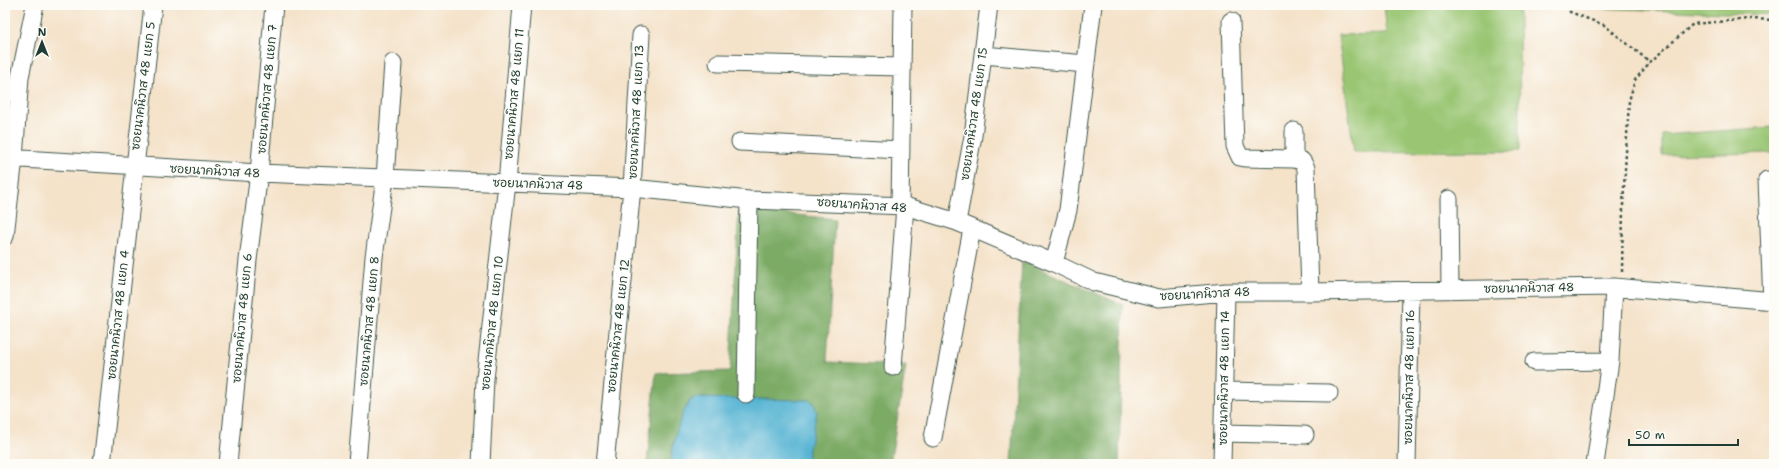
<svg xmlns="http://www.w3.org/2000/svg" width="1779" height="469" font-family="'Shantell Sans','Playpen Sans Thai',sans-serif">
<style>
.green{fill:#9ac673;stroke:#5c8254}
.forest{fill:#7bab65;stroke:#4d744c}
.water{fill:#54b3d3;stroke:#3a7884}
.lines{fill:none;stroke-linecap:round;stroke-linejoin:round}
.minor-casing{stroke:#3f564a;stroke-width:19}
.path{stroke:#3f564a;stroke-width:2.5;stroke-dasharray:3 3;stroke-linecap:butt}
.minor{stroke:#fff;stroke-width:17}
.labels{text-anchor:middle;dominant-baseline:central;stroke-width:3;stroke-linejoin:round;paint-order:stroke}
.street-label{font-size:12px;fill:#1f3d34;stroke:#fdfcf7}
</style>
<rect width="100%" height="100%" fill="#fdfcf7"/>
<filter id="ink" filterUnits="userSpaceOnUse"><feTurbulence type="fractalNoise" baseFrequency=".025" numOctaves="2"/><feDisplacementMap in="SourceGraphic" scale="8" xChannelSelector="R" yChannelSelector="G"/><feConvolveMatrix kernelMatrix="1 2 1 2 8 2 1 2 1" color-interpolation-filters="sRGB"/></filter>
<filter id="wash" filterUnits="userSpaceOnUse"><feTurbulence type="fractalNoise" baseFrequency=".012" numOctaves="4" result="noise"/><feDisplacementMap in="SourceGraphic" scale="16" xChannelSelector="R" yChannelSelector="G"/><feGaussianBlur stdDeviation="0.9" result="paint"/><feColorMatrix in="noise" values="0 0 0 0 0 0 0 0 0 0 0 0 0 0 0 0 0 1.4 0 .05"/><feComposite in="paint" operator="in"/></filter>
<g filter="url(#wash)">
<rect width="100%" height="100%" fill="#f4e2c9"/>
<path class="green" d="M 1384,5 L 1519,5 L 1520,151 L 1354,152 L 1338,35 L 1387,34 Z
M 1521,5 L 1774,5 L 1774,15 Z
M 1774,127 L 1774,153 L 1662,155 L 1662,135 Z"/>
<path class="forest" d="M 739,209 L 835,219 L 827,362 L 906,365 L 890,464 L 806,464 L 809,400 L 694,398 L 690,400 L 672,446 L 671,464 L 647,464 L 656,373 L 730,371 Z
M 1022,261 L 1123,305 L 1119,464 L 1011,464 Z"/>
<path class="water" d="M 694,398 L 809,400 L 813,402 L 817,412 L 806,464 L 671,464 C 672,448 680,407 694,398 Z"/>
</g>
<g filter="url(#ink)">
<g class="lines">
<defs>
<path id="minor" d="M 1231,21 L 1235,146 L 1240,157 L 1245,158 L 1294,159 L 1302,161 L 1306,168 L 1310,292
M 983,55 L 1086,64
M 718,63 L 902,67
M 1294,131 L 1294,159
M 740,142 L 901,150
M 5,158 L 259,173 L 632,188 L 749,200 L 905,206 L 957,222 L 1054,263 L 1094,282 L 1159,298 L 1226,292 L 1310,292 L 1614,287 L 1774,301
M 1767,180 L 1772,302
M 1449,199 L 1450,290
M 900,206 L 903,5
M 957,222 L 973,136 L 989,5
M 5,236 L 14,158 L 20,77 L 35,5
M 1054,263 L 1068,210 L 1093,5
M 1534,362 L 1610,361
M 893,367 L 905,206
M 1224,391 L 1329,393
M 746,394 L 749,200
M 1223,433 L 1305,435
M 933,438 L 972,229
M 102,464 L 153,5
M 228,464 L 248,260 L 259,173 L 274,5
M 357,464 L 374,257 L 385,178 L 393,63
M 481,464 L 485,379 L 507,183 L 522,5
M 605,464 L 632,188 L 641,35
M 1222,464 L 1226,292
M 1407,464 L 1411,291
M 1595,464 L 1610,361 L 1614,287"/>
</defs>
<use href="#minor" class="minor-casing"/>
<path class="path" d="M 1568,5 L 1570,12 L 1604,25 L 1650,62
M 1772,20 L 1774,5
M 1622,272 L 1623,205 L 1629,101 L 1635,80 L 1650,62 L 1693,24 L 1750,19 L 1774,20"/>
<use href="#minor" class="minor"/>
</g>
</g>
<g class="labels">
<g class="street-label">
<text transform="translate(143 86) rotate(-83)">ซอยนาคนิวาส 48 แยก 5</text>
<text transform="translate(267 89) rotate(-85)">ซอยนาคนิวาส 48 แยก 7</text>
<text transform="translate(514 94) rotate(-85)">ซอยนาคนิวาส 48 แยก 11</text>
<text transform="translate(636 112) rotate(-87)">ซอยนาคนิวาส 48 แยก 13</text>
<text transform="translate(974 114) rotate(-82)">ซอยนาคนิวาส 48 แยก 15</text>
<text transform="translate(215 171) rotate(3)">ซอยนาคนิวาส 48</text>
<text transform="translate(538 184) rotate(2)">ซอยนาคนิวาส 48</text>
<text transform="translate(862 205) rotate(4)">ซอยนาคนิวาส 48</text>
<text transform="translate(1529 288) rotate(-1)">ซอยนาคนิวาส 48</text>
<text transform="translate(1205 294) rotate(-3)">ซอยนาคนิวาส 48</text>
<text transform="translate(118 315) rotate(-84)">ซอยนาคนิวาส 48 แยก 4</text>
<text transform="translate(242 318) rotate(-85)">ซอยนาคนิวาส 48 แยก 6</text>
<text transform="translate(369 321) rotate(-85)">ซอยนาคนิวาส 48 แยก 8</text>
<text transform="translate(492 323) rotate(-84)">ซอยนาคนิวาส 48 แยก 10</text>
<text transform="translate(618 326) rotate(-84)">ซอยนาคนิวาส 48 แยก 12</text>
<text transform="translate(1409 377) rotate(-89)">ซอยนาคนิวาส 48 แยก 16</text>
<text transform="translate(1224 378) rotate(-89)">ซอยนาคนิวาส 48 แยก 14</text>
</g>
</g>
<rect width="1779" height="469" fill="none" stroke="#fdfcf7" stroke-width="20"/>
<g transform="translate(42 42)" stroke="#fdfcf7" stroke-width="3" paint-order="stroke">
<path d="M0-3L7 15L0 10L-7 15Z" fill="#1f3d34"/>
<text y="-6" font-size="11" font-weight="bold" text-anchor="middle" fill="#1f3d34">N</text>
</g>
<path d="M1629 439v6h109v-6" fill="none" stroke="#1f3d34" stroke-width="2"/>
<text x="1635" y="439" font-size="12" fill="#1f3d34" stroke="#fdfcf7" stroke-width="3" paint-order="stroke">50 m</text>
</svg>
